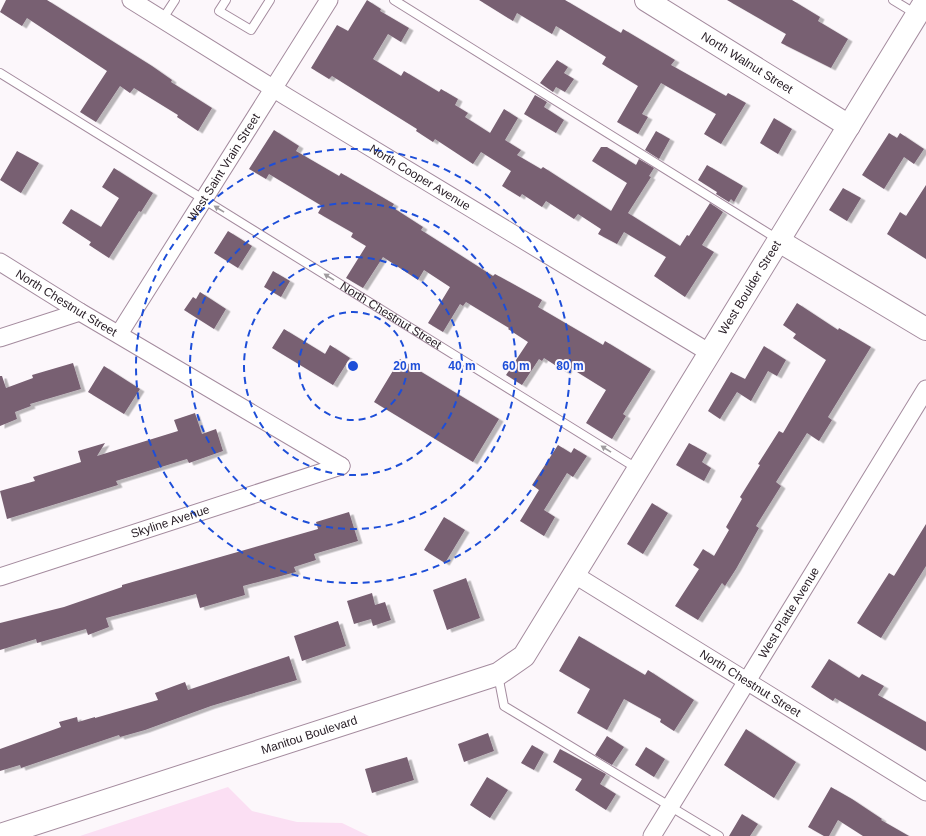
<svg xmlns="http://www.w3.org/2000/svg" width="926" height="836" font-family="Arial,sans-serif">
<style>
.green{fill:#fbdff3}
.building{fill:#786072;filter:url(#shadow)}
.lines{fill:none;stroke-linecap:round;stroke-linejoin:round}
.lane-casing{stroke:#a48b9e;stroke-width:10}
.street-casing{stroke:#a48b9e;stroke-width:19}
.secondary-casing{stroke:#a48b9e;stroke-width:24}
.lane{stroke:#fff;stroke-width:8}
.street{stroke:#fff;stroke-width:17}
.secondary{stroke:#fff;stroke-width:22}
.oneway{fill:#9f9b9e}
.ring{fill:none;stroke:#1d4ed8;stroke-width:2;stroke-dasharray:7 5}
.labels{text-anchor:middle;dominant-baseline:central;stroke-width:4;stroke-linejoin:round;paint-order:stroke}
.street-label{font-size:12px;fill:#2a2028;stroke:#fcf7fb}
.centre{fill:#1d4ed8;stroke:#fcf7fb;stroke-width:2}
.ring-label{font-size:12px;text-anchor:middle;font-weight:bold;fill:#1d4ed8;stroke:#fcf7fb;stroke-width:4;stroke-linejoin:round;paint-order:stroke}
</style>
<defs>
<filter id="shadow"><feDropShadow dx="4.5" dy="2.5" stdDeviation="0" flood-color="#0004"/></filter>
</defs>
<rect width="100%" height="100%" fill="#fcf7fb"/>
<path class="green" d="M 228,787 L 252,811 L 297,822 L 342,823 L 369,836 L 80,836 Z"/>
<path class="building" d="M 6,0 L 47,0 L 152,66 L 172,80 L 171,82 L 212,108 L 198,131 L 177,117 L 178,115 L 134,88 L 130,93 L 120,86 L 96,122 L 80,112 L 107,71 L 27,18 L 22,26 L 0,12 Z
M 367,0 L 381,9 L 380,11 L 409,28 L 401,42 L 388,34 L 373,59 L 401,76 L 404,71 L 439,92 L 441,89 L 458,99 L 455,105 L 468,113 L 465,117 L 490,133 L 504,109 L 518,118 L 505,140 L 521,150 L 517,155 L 541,169 L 543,167 L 611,211 L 627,183 L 592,161 L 601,147 L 607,147 L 636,165 L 639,159 L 654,168 L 649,176 L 651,177 L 628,213 L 680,246 L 687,235 L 689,236 L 710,203 L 723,212 L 702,245 L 714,252 L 685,297 L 654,276 L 666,257 L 624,232 L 617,244 L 598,234 L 601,229 L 578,214 L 574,219 L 546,201 L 542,207 L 522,194 L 520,197 L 502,186 L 511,171 L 481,152 L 473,164 L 435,139 L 433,142 L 416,131 L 417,129 L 332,76 L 329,79 L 311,68 L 337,25 L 348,31 Z
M 479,0 L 565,0 L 621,33 L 623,29 L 675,60 L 671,65 L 726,96 L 728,93 L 746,103 L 721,144 L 704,134 L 716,114 L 661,83 L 642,114 L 648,117 L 638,134 L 617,122 L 638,86 L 602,64 L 606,57 L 556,26 L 552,34 L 517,13 L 513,21 Z
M 727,0 L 792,0 L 820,17 L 818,21 L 848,39 L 831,68 L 781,43 L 786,34 Z
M 557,60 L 568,67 L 564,73 L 574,79 L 565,92 L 556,87 L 553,92 L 540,83 Z
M 535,95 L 547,102 L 544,107 L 564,120 L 556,133 L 524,114 Z
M 774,118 L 792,129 L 778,154 L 760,143 Z
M 274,130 L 299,146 L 296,151 L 339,176 L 341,173 L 394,204 L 392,207 L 423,227 L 421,230 L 493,276 L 495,274 L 542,300 L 538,307 L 603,345 L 605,341 L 651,369 L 623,414 L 626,416 L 612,439 L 586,423 L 606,390 L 569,367 L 566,372 L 544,358 L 542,361 L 539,359 L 522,385 L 506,375 L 528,342 L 508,329 L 509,328 L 466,302 L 463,306 L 460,304 L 443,332 L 428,323 L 450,287 L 424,270 L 418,280 L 383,257 L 363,288 L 346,278 L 366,246 L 351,237 L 353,233 L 318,213 L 322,206 L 269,174 L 266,179 L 249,169 Z
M 656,131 L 670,139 L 659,159 L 645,150 Z
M 889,133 L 897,138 L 900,133 L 924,149 L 914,164 L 904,157 L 884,189 L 862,175 Z
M 17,151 L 39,163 L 21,193 L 0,180 Z
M 707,165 L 743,186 L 734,202 L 731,199 L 729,202 L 716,194 L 717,192 L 698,180 Z
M 114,168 L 153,193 L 141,212 L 139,211 L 109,258 L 89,245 L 91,242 L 62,223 L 71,209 L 101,227 L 119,198 L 102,187 Z
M 926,185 L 926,259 L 887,234 L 900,212 L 906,216 Z
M 843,188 L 861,198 L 847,221 L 829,210 Z
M 228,231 L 252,246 L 238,268 L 214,253 Z
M 273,271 L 290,281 L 281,297 L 264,287 Z
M 200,292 L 226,309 L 214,329 L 184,310 L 193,297 L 196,299 Z
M 797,303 L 838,330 L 839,328 L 871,347 L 828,417 L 832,420 L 819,441 L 807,433 L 776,482 L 781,486 L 756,526 L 759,528 L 736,569 L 725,586 L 722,583 L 698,620 L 675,606 L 699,569 L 693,565 L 703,549 L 714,556 L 729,530 L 726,527 L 742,499 L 740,497 L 760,465 L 758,464 L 779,431 L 783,433 L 826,360 L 793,338 L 796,334 L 783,325 Z
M 284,329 L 325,354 L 330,345 L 350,358 L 333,385 L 272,348 Z
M 764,346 L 786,360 L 777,376 L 768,371 L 751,401 L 737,392 L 720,419 L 708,411 L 731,372 L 745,379 Z
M 400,359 L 499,419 L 473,462 L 374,402 Z
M 73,363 L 81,389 L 30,404 L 31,406 L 15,412 L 17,419 L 0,426 L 0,376 L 2,376 L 6,388 L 33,378 L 32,375 Z
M 104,366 L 140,389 L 124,414 L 88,392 Z
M 195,413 L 202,434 L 216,429 L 223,451 L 189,463 L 187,459 L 116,481 L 118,485 L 7,519 L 0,491 L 35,481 L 33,477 L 81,462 L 78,451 L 105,443 L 97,456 L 178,431 L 174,420 Z
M 689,443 L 707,453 L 702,462 L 711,468 L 704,481 L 676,465 Z
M 558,445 L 571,453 L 574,448 L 587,456 L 573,477 L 567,473 L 544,510 L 555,517 L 544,536 L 520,521 L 539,490 L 532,485 Z
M 652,503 L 668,513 L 643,554 L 627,544 Z
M 349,512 L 358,541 L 314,554 L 316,560 L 294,567 L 296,572 L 243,586 L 245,595 L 200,608 L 196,594 L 106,618 L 109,627 L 88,635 L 86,629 L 37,643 L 36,639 L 0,650 L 0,623 L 64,607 L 122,587 L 122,585 L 318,529 L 316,522 Z
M 444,517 L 465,530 L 445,563 L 424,550 Z
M 926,524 L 926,566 L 881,638 L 857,623 L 889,573 L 894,576 Z
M 466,578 L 480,618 L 447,630 L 433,590 Z
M 372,593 L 375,605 L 385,602 L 391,620 L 373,626 L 371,619 L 354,624 L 347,601 Z
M 338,621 L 346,646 L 302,661 L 294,636 Z
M 579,636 L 645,675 L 648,670 L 694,700 L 674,731 L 660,722 L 661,719 L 624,699 L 607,730 L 577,713 L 590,689 L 559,671 Z
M 289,656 L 297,680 L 211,706 L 145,730 L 120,737 L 119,735 L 21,768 L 20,765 L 0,771 L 0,749 L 61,727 L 59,722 L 77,717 L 78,722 L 95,717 L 95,718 L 158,700 L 155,693 L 185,682 L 188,690 Z
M 829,659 L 859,678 L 862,674 L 884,686 L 878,695 L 926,722 L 926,751 L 835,698 L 833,701 L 811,687 Z
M 746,729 L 796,762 L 774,798 L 724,765 Z
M 488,733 L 494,751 L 464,762 L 458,744 Z
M 607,736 L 624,747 L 612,765 L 595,755 Z
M 532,745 L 544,752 L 534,770 L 521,763 Z
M 646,747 L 665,759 L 654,777 L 635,765 Z
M 560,749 L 606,774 L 600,784 L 616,794 L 606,810 L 575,790 L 582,779 L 553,762 Z
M 407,757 L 414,780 L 372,793 L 365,769 Z
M 487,777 L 508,790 L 490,818 L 470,805 Z
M 831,787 L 852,799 L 882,819 L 881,820 L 909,836 L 863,836 L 838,820 L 829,836 L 824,836 L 808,827 Z
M 742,814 L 758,824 L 750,836 L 729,836 Z"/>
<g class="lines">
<defs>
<g id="lane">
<path d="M 226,0 L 219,11 L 251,30 L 270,0"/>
<path d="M 394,0 L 779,240"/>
<path d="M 893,0 L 916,14"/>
<path d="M 162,20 L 175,0"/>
<path id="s1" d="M 0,73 L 638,469"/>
<path d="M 498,675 L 504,706 L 719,836"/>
</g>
<g id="street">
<path id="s2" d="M 131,0 L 287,97 L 710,353"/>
<path id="s3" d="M 0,262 L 80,312 L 341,466"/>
<path id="s4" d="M 119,334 L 329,0"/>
<path d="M 0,338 L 80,312"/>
<path id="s5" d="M 575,575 L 926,792"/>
<path id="s6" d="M 0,577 L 341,466"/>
<path id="s7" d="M 652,836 L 926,389"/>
</g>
<g id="secondary">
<path id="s8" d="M 646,0 L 849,126"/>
<path d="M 779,241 L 926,329"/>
<path id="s9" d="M 0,835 L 498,674 L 524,656 L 926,0"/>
</g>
</defs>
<use href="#lane" class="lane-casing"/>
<use href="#street" class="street-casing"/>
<use href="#secondary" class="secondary-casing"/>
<use href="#lane" class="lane"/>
<use href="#street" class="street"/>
<use href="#secondary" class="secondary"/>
</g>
<defs><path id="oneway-solid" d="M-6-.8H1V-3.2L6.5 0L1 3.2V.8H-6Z"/></defs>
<g class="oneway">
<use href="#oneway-solid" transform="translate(219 209) rotate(-148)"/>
<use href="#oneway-solid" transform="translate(329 277) rotate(-148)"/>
<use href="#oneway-solid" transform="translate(606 449) rotate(-148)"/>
</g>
<g class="ring">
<circle cx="353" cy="366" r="54"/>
<circle cx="353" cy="366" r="109"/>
<circle cx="353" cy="366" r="163"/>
<circle cx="353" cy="366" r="217"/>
</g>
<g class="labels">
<g class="street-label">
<text stroke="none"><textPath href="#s8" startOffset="119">North Walnut Street</textPath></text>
<text stroke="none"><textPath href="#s4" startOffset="197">West Saint Vrain Street</textPath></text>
<text stroke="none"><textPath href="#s2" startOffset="339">North Cooper Avenue</textPath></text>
<text stroke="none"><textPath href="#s9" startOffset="987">West Boulder Street</textPath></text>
<text stroke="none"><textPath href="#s3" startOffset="78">North Chestnut Street</textPath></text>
<text stroke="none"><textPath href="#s1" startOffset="460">North Chestnut Street</textPath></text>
<text stroke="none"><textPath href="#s6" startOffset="179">Skyline Avenue</textPath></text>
<text stroke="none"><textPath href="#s7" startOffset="262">West Platte Avenue</textPath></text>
<text stroke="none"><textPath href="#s5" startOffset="206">North Chestnut Street</textPath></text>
<text stroke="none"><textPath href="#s9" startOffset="325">Manitou Boulevard</textPath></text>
</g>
</g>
<circle cx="353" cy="366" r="6" class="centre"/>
<g class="ring-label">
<text x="407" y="370">20 m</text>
<text x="462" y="370">40 m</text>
<text x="516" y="370">60 m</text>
<text x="570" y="370">80 m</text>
</g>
</svg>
